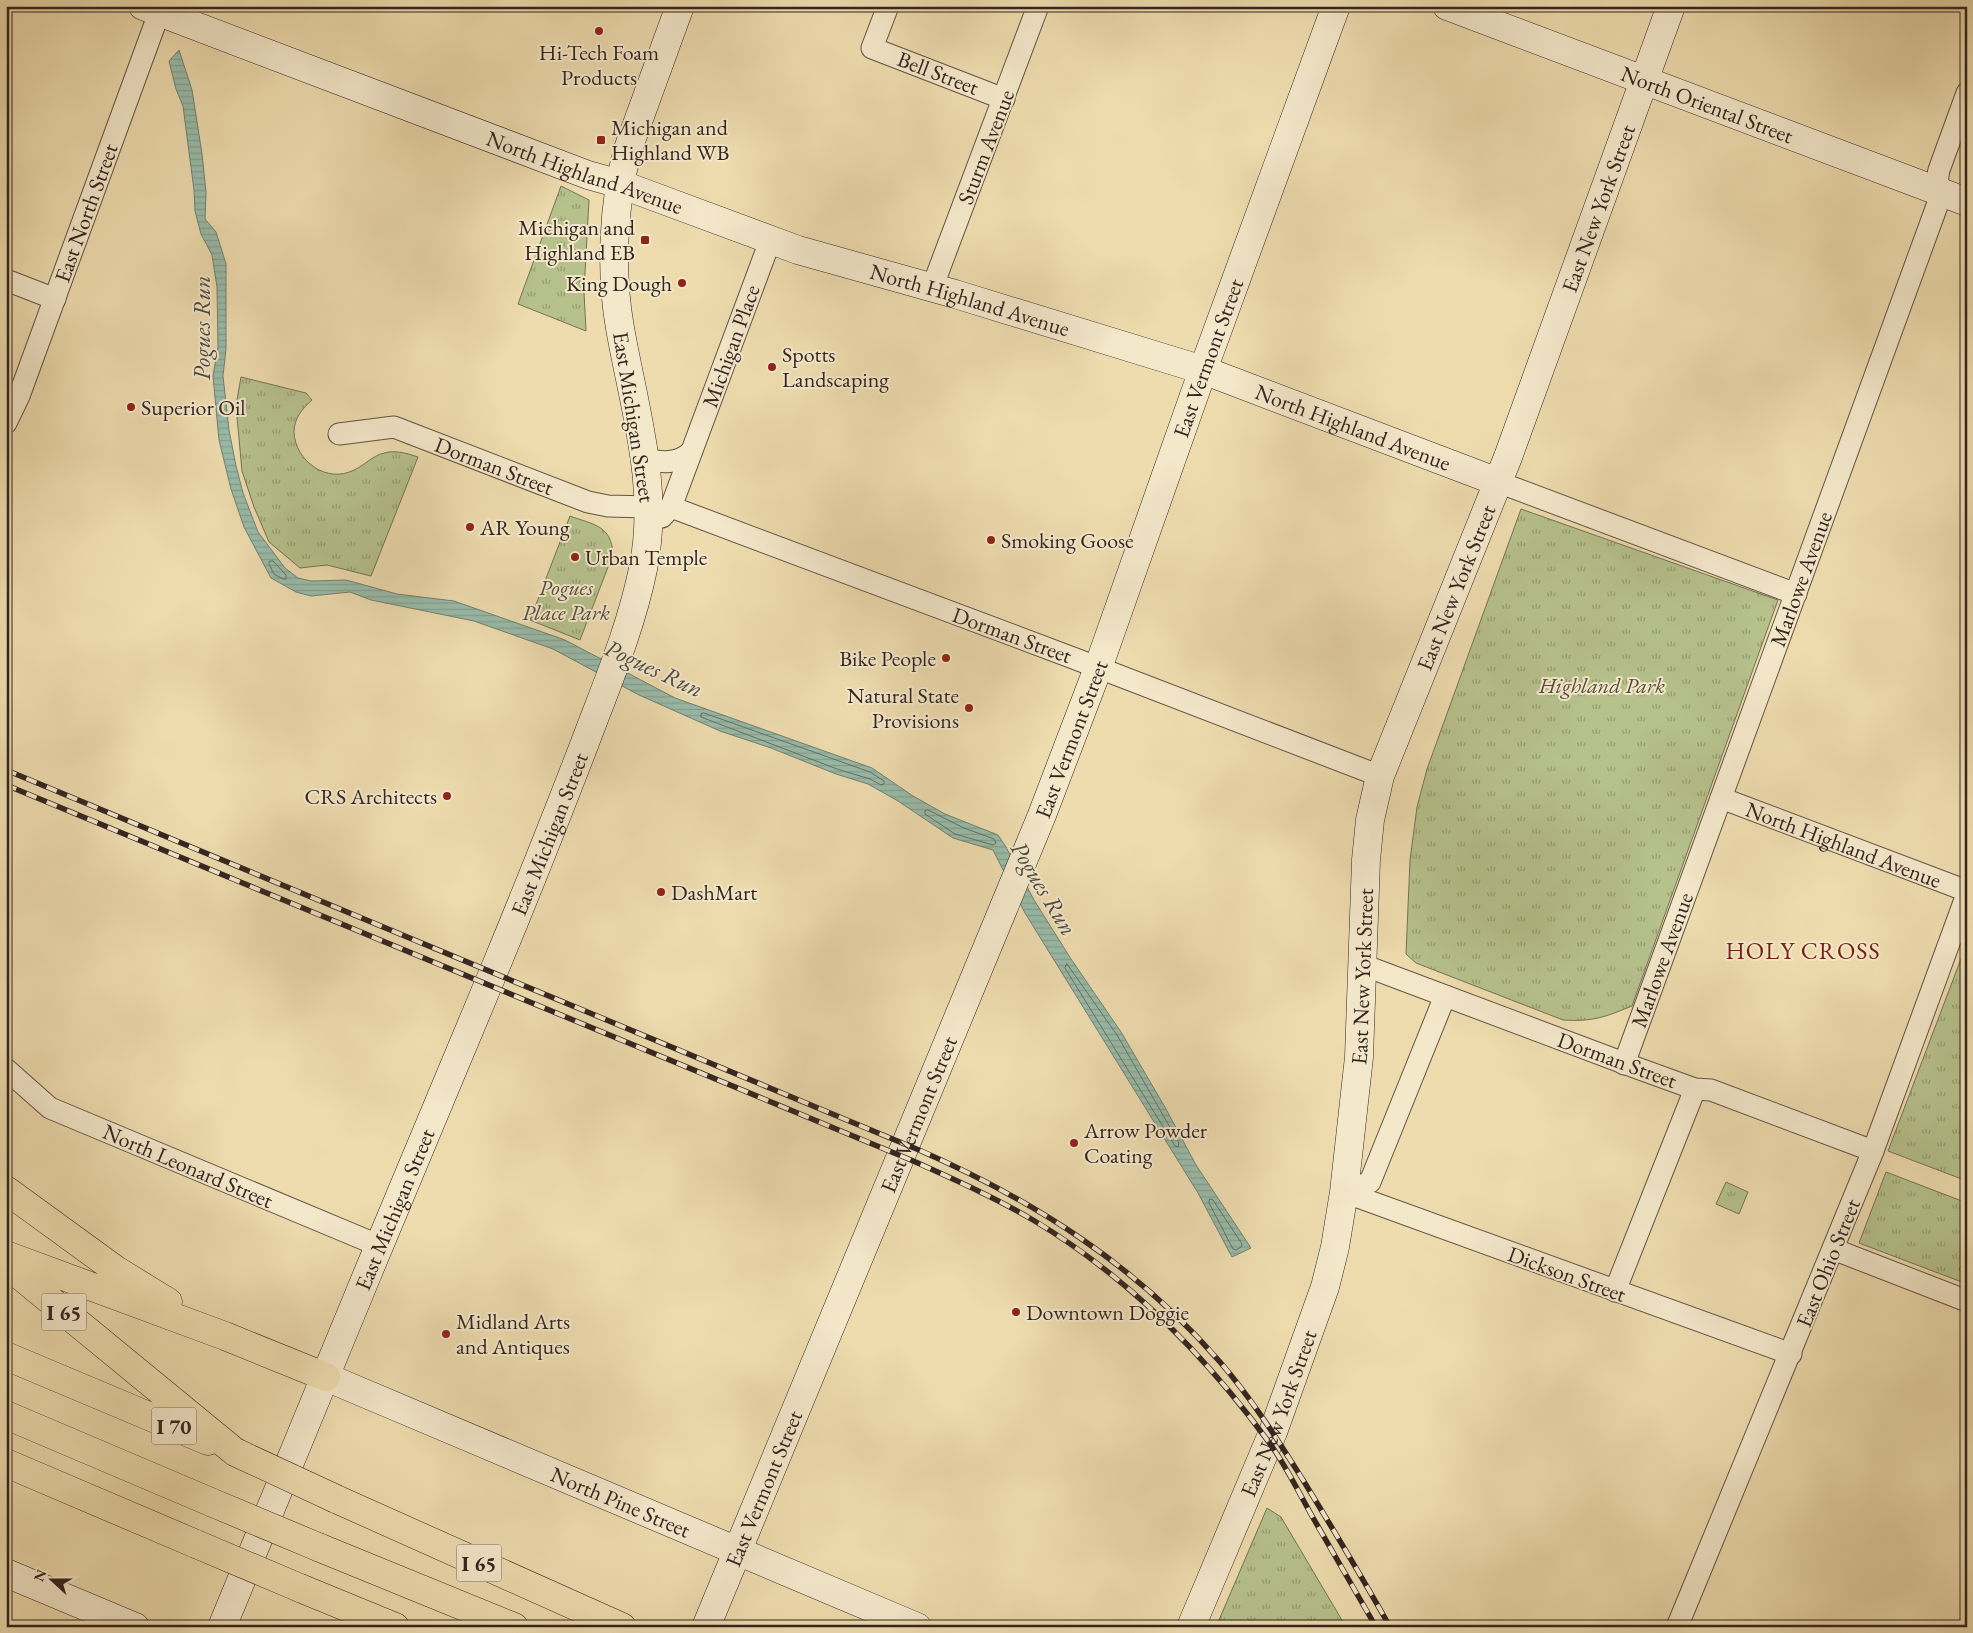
<svg xmlns="http://www.w3.org/2000/svg" width="1973" height="1633" font-family="'EB Garamond',serif">
<style>
.grass{fill:url(#grass-tufts);stroke:#747356}
.water{fill:url(#water-rules);stroke:#708073}
.lines{fill:none;stroke-linecap:round;stroke-linejoin:round}
.shore{stroke:#667065;stroke-width:1}
.street-casing{stroke:#625344;stroke-width:23}
.secondary-casing{stroke:#332520;stroke-width:29}
.highway-casing{stroke:#332520;stroke-width:29}
.street{stroke:#f4e8cb;stroke-width:21}
.secondary{stroke:#f4e8cb;stroke-width:28}
.highway{stroke:#eedcaf;stroke-width:28}
.rail-casing{stroke:#332520;stroke-width:5.5}
.rail{stroke:#f4e8cb;stroke-width:4;stroke-dasharray:11;stroke-linecap:butt}
.highway-bridge-casing{stroke:#332520;stroke-width:29;stroke-linecap:butt}
.highway-bridge{stroke:#eedcaf;stroke-width:28}
.poi-dot{fill:#8f2418;stroke:#f4e8cb;stroke-width:2}
.labels{text-anchor:middle;dominant-baseline:central;stroke-width:4;stroke-linejoin:round;paint-order:stroke}
.shield{fill:#f4e8cb;stroke:#6d6053;stroke-width:1}
.shield-label{font-size:21px;font-weight:bold;fill:#332520}
.poi-label{font-size:22px;fill:#332520;stroke:#f4e8cb;text-anchor:start}
.street-label{font-size:22px;fill:#332520;stroke:#f4e8cb}
.park-label{font-size:22px;font-style:italic;fill:#544c3b;stroke:#f4e8cb}
.water-label{font-size:24px;font-style:italic;fill:#4c4b42;stroke:#f4e8cb}
.neighbourhood-label{font-size:24px;letter-spacing:1px;fill:#7a1f14;stroke:#f4e8cb}
</style>
<defs>
<pattern id="grass-tufts" width="24" height="20" patternUnits="userSpaceOnUse" patternTransform="scale(1.25)"><rect width="24" height="20" fill="#b6c18c"/><path d="M3 7l-1-3M5 7V3M7 7l1-3M15 17l-1-3M17 17v-4M19 17l1-3" fill="none" stroke="#959d72"/></pattern>
<pattern id="water-rules" width="6" height="5" patternUnits="userSpaceOnUse" patternTransform="scale(1.25)"><rect width="6" height="5" fill="#99bcaa"/><path d="M0 2.5h6" fill="none" stroke="#84a192"/></pattern>
</defs>
<rect width="100%" height="100%" fill="#eedcaf"/>
<filter id="stains"><feTurbulence type="fractalNoise" baseFrequency=".004" numOctaves="4"/><feColorMatrix values="0 0 0 0 .2 0 0 0 0 .09 0 0 0 0 .02 0 0 0 .5 -.17"/></filter>
<radialGradient id="worn" r=".72"><stop offset=".6" stop-color="#630" stop-opacity="0"/><stop offset="1" stop-color="#630" stop-opacity=".3"/></radialGradient>
<path class="grass" d="M 561,186 L 589,200 L 584,292 L 586,331 L 518,304 Z
M 241,377 L 306,393 L 312,400 C 303,408 294,418 294,432 C 295,461 327,484 354,470 C 365,465 372,456 384,453 C 396,450 406,453 418,457 L 371,576 L 327,565 L 300,568 L 269,542 L 254,507 L 242,471 L 236,406 Z
M 1521,509 L 1778,600 L 1632,1006 C 1605,1017 1593,1022 1563,1020 L 1416,963 L 1406,954 L 1410,860 L 1417,807 L 1427,769 Z
M 570,516 C 594,525 611,525 613,554 L 580,640 L 530,620 Z
M 1967,943 L 1967,1181 L 1888,1151 Z
M 1886,1172 L 1967,1203 L 1967,1250 L 1959,1270 L 1967,1273 L 1967,1284 L 1859,1243 Z
M 1726,1182 L 1748,1192 L 1739,1214 L 1716,1204 Z
M 1267,1508 L 1281,1517 L 1346,1627 L 1216,1627 Z"/>
<path class="water" d="M 179,50 L 192,90 L 202,154 L 206,192 L 205,219 L 216,232 L 226,264 L 226,349 L 223,376 L 229,430 L 236,466 L 243,493 L 258,532 L 285,568 L 298,578 L 311,581 L 346,580 L 397,594 L 454,601 L 565,640 L 675,698 L 872,768 L 913,796 L 945,814 L 998,835 L 1006,847 L 1034,900 L 1071,959 L 1121,1032 L 1166,1109 L 1196,1165 L 1251,1248 L 1232,1257 L 1198,1193 L 1025,913 L 993,850 L 953,838 L 898,801 L 868,784 L 836,774 L 771,748 L 720,731 L 639,695 L 553,649 L 474,621 L 371,600 L 350,592 L 311,596 L 296,592 L 271,578 L 244,527 L 231,489 L 219,440 L 213,376 L 218,347 L 217,287 L 212,255 L 201,234 L 195,211 L 194,190 L 183,106 L 176,89 L 169,61 Z"/>
<g class="lines">
<path class="shore" d="M 270,561 L 273,561 L 286,575 L 286,579 L 283,579 L 274,574 L 269,564 Z
M 704,713 L 870,772 L 884,781 L 884,784 L 881,785 L 870,779 L 837,769 L 701,717 L 701,714 Z
M 928,810 L 964,828 L 994,839 L 996,843 L 993,845 L 955,834 L 925,814 L 925,811 Z
M 1067,964 L 1117,1035 L 1179,1143 L 1178,1147 L 1175,1146 L 1065,968 Z
M 1210,1199 L 1213,1200 L 1242,1244 L 1241,1247 L 1236,1250 L 1233,1249 L 1209,1203 Z"/>
<defs>
<g id="street">
<path d="M 888,6 L 872,48 L 1004,99"/>
<path d="M 6,280 L 55,299"/>
<path d="M 932,288 L 1038,6"/>
<path d="M 6,423 L 19,396 L 155,24 L 169,6"/>
<path d="M 339,434 L 394,427 L 588,502 L 608,506 L 650,507"/>
<path d="M 645,459 C 662,463 678,464 691,452"/>
<path d="M 1498,482 L 1796,594"/>
<path d="M 671,507 L 1081,661 L 1380,776"/>
<path d="M 662,517 L 671,507 L 770,241"/>
<path id="s1" d="M 1721,798 L 1967,891"/>
<path d="M 1363,965 L 1637,1068 L 1695,1089 L 1711,1090 L 1873,1151"/>
<path d="M 1624,1064 L 1938,203 C 1939,191 1936,181 1939,170 L 1967,93"/>
<path d="M 6,1069 L 50,1108 L 380,1246"/>
<path d="M 1344,1192 L 1791,1354"/>
<path d="M 1344,1192 L 1370,1182 L 1445,996"/>
<path d="M 1833,1249 L 1967,1301"/>
<path d="M 1615,1291 L 1695,1089"/>
<path d="M 1677,1627 L 1873,1151 L 1967,894"/>
</g>
<g id="secondary">
<path id="s2" d="M 143,6 L 588,175 L 620,184 L 798,250 L 955,294 L 1203,370 L 1498,482"/>
<path id="s3" d="M 1447,6 L 1967,202"/>
<path id="s4" d="M 326,1377 L 917,1627"/>
<path d="M 6,1573 L 135,1627"/>
<path id="s5" d="M 222,1627 C 311,1408 402,1191 493,973 C 525,896 556,818 586,740 C 607,684 631,628 643,569 C 660,487 634,408 620,328 C 610,272 613,203 628,149 L 680,6"/>
<path id="s6" d="M 706,1627 L 1042,815 L 1098,668 L 1203,370 L 1336,6"/>
<path id="s7" d="M 1191,1627 L 1273,1432 L 1325,1287 L 1335,1247 L 1344,1192 L 1359,1057 L 1366,860 L 1370,820 L 1380,776 L 1508,457 L 1671,6"/>
</g>
<path id="highway" d="M 6,1190 L 116,1270 L 168,1302
M 6,1255 L 225,1336 L 326,1377
M 6,1264 L 235,1452
M 6,1356 L 208,1441
M 6,1415 L 213,1503
M 6,1463 L 196,1544
M 336,1499 L 622,1627
M 318,1547 L 514,1627
M 300,1588 L 395,1627"/>
</defs>
<use href="#street" class="street-casing"/>
<use href="#secondary" class="secondary-casing"/>
<use href="#highway" class="highway-casing"/>
<use href="#street" class="street"/>
<use href="#secondary" class="secondary"/>
<use href="#highway" class="highway"/>
<defs>
<path id="rail" d="M 6,770 L 919,1150 C 1035,1201 1137,1266 1220,1362 C 1252,1399 1277,1439 1303,1480 C 1333,1529 1362,1577 1390,1627
M 6,785 L 911,1160 C 953,1179 994,1197 1033,1220 C 1127,1276 1204,1354 1268,1441 C 1285,1464 1298,1491 1312,1516 C 1333,1553 1355,1590 1376,1627"/>
</defs>
<use href="#rail" class="rail-casing"/>
<use href="#rail" class="rail"/>
<defs>
<path id="highway-bridge" d="M 235,1452 L 336,1499
M 213,1503 L 318,1547
M 196,1544 L 300,1588"/>
</defs>
<use href="#highway-bridge" class="highway-bridge-casing"/>
<use href="#highway-bridge" class="highway-bridge"/>
</g>
<g class="poi-dot">
<circle cx="599" cy="31" r="5"/>
<rect x="596" y="135" width="10" height="10" rx="2.5"/>
<rect x="640" y="235" width="10" height="10" rx="2.5"/>
<circle cx="682" cy="283" r="5"/>
<circle cx="772" cy="367" r="5"/>
<circle cx="131" cy="407" r="5"/>
<circle cx="470" cy="527" r="5"/>
<circle cx="991" cy="540" r="5"/>
<circle cx="575" cy="557" r="5"/>
<circle cx="946" cy="658" r="5"/>
<circle cx="969" cy="708" r="5"/>
<circle cx="447" cy="796" r="5"/>
<circle cx="661" cy="892" r="5"/>
<circle cx="1074" cy="1143" r="5"/>
<circle cx="1016" cy="1312" r="5"/>
<circle cx="446" cy="1334" r="5"/>
</g>
<g class="labels">
<g class="shield">
<rect x="41.5" y="1293.5" width="45" height="37" rx="4"/>
<rect x="151.5" y="1407.5" width="45" height="37" rx="4"/>
<rect x="456.5" y="1544.5" width="45" height="37" rx="4"/>
</g>
<g class="shield-label">
<text x="64" y="1312">I 65</text>
<text x="174" y="1426">I 70</text>
<text x="479" y="1563">I 65</text>
</g>
<g class="poi-label">
<text x="599" y="52" text-anchor="middle">Hi-Tech Foam<tspan x="599" dy="25">Products</tspan></text>
<text x="611" y="127">Michigan and<tspan x="611" dy="25">Highland WB</tspan></text>
<text x="635" y="227" text-anchor="end">Michigan and<tspan x="635" dy="25">Highland EB</tspan></text>
<text x="672" y="283" text-anchor="end">King Dough</text>
<text x="782" y="354">Spotts<tspan x="782" dy="25">Landscaping</tspan></text>
<text x="141" y="407">Superior Oil</text>
<text x="480" y="527">AR Young</text>
<text x="1001" y="540">Smoking Goose</text>
<text x="585" y="557">Urban Temple</text>
<text x="936" y="658" text-anchor="end">Bike People</text>
<text x="959" y="695" text-anchor="end">Natural State<tspan x="959" dy="25">Provisions</tspan></text>
<text x="437" y="796" text-anchor="end">CRS Architects</text>
<text x="671" y="892">DashMart</text>
<text x="1084" y="1130">Arrow Powder<tspan x="1084" dy="25">Coating</tspan></text>
<text x="1026" y="1312">Downtown Doggie</text>
<text x="456" y="1321">Midland Arts<tspan x="456" dy="25">and Antiques</tspan></text>
</g>
<g class="street-label">
<text transform="translate(938 73) rotate(21)">Bell Street</text>
<text stroke="none"><textPath href="#s3" startOffset="278">North Oriental Street</textPath></text>
<text transform="translate(986 147) rotate(-69)">Sturm Avenue</text>
<text stroke="none"><textPath href="#s2" startOffset="472">North Highland Avenue</textPath></text>
<text stroke="none"><textPath href="#s7" startOffset="1489">East New York Street</textPath></text>
<text transform="translate(86 213) rotate(-70)">East North Street</text>
<text stroke="none"><textPath href="#s2" startOffset="878">North Highland Avenue</textPath></text>
<text transform="translate(731 346) rotate(-70)">Michigan Place</text>
<text stroke="none"><textPath href="#s6" startOffset="1365">East Vermont Street</textPath></text>
<text transform="translate(634 417) rotate(81)">East Michigan Street</text>
<text stroke="none"><textPath href="#s2" startOffset="1282">North Highland Avenue</textPath></text>
<text transform="translate(494 466) rotate(21)">Dorman Street</text>
<text transform="translate(1801 579) rotate(-70)">Marlowe Avenue</text>
<text stroke="none"><textPath href="#s7" startOffset="1084">East New York Street</textPath></text>
<text transform="translate(1012 635) rotate(20)">Dorman Street</text>
<text stroke="none"><textPath href="#s6" startOffset="960">East Vermont Street</textPath></text>
<text stroke="none"><textPath href="#s5" startOffset="858">East Michigan Street</textPath></text>
<text stroke="none"><textPath href="#s1" startOffset="131">North Highland Avenue</textPath></text>
<text transform="translate(1662 960) rotate(-70)">Marlowe Avenue</text>
<text stroke="none"><textPath href="#s7" startOffset="679">East New York Street</textPath></text>
<text transform="translate(1617 1060) rotate(20)">Dorman Street</text>
<text stroke="none"><textPath href="#s6" startOffset="555">East Vermont Street</textPath></text>
<text transform="translate(188 1166) rotate(23)">North Leonard Street</text>
<text stroke="none"><textPath href="#s5" startOffset="452">East Michigan Street</textPath></text>
<text transform="translate(1828 1263) rotate(-68)">East Ohio Street</text>
<text transform="translate(1567 1274) rotate(20)">Dickson Street</text>
<text stroke="none"><textPath href="#s7" startOffset="231">East New York Street</textPath></text>
<text stroke="none"><textPath href="#s6" startOffset="150">East Vermont Street</textPath></text>
<text stroke="none"><textPath href="#s4" startOffset="320">North Pine Street</textPath></text>
</g>
<g class="park-label">
<text x="566" y="587">Pogues<tspan x="566" dy="25">Place Park</tspan></text>
<text x="1602" y="685">Highland Park</text>
</g>
<g class="water-label">
<text transform="translate(201 328) rotate(-90)">Pogues Run</text>
<text transform="translate(654 668) rotate(25)">Pogues Run</text>
<text transform="translate(1044 888) rotate(59)">Pogues Run</text>
</g>
<g class="neighbourhood-label">
<text x="1803" y="950">HOLY CROSS</text>
</g>
</g>
<rect width="1973" height="1633" fill="none" stroke="#eedcaf" stroke-width="25"/>
<rect x="8" y="8" width="1958" height="1618" fill="none" stroke="#332520" stroke-width="2.5"/>
<rect x="12" y="12" width="1948" height="1608" fill="none" stroke="#332520"/>
<g transform="translate(52 1580) rotate(291)" stroke="#f4e8cb" stroke-width="4" paint-order="stroke">
<path d="M0-4L9 19L0 12L-9 19Z" fill="#332520"/>
<text y="-8" font-size="14" font-weight="bold" text-anchor="middle" fill="#332520">N</text>
</g>
<rect width="100%" height="100%" filter="url(#stains)"/>
<rect width="100%" height="100%" fill="url(#worn)"/>
</svg>
